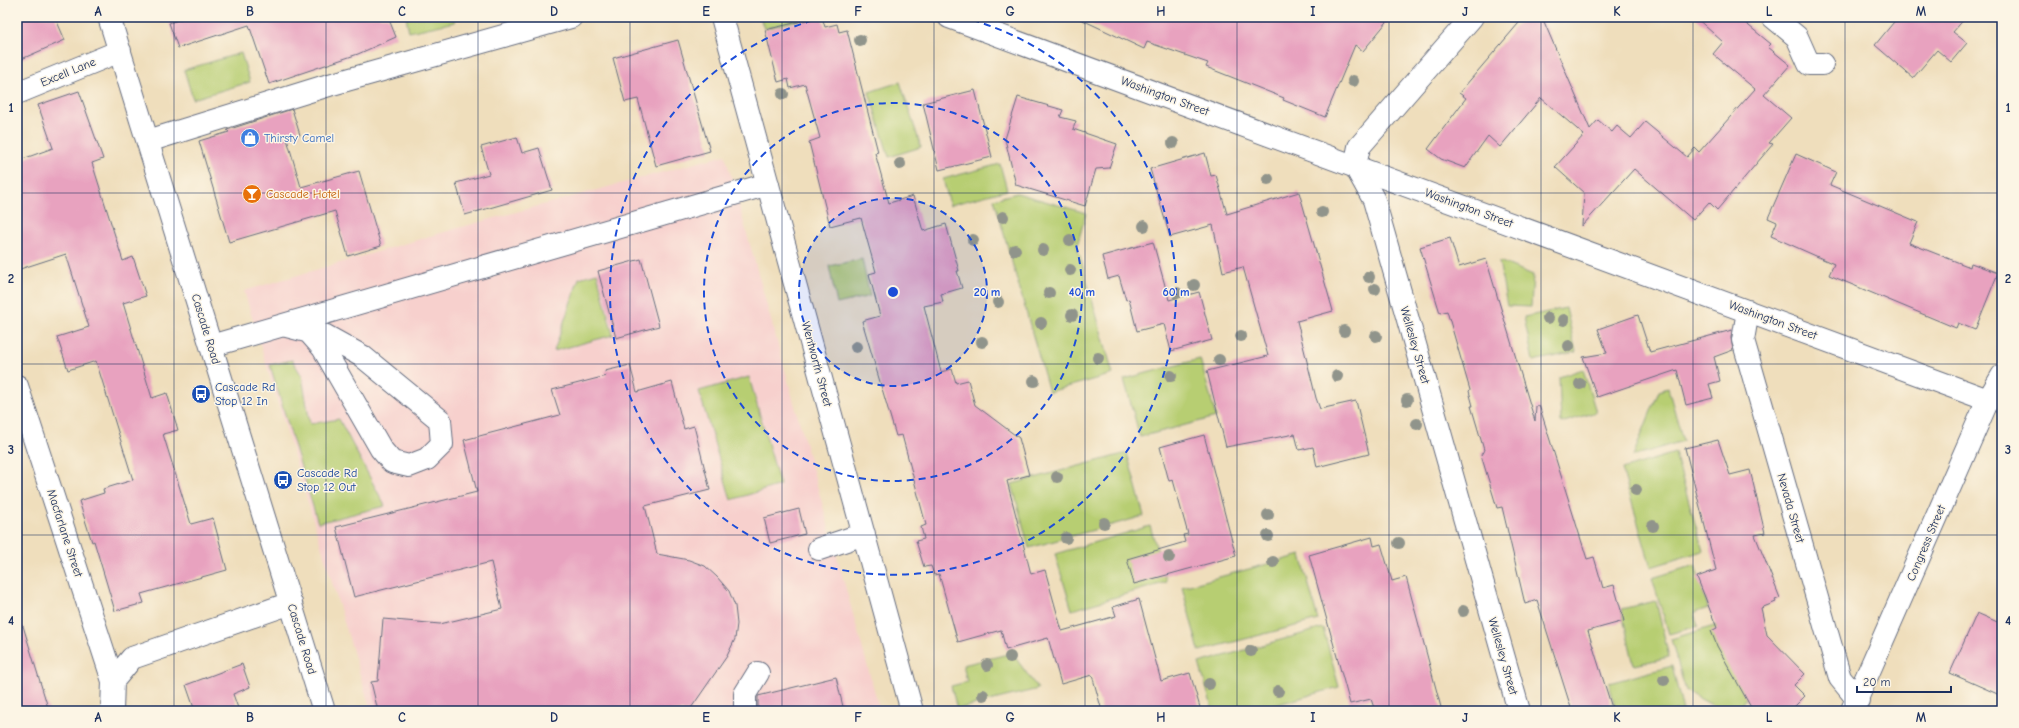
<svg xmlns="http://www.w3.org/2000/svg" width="2019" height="728" font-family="'Comic Neue',sans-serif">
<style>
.built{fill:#f7d0cd}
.green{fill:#b7ce72;stroke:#697e68}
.building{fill:#e8a2bf}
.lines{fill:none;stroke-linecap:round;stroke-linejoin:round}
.minor-casing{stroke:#656c7f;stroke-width:24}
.minor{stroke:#fff;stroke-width:22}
.tree{fill:#90948b}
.grid{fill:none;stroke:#1b2f5e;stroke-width:1;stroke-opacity:0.55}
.ring{fill:none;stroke:#1d4ed8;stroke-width:2;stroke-dasharray:7 5}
.labels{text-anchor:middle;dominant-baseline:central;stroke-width:3;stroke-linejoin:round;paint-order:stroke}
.street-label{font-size:12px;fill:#1b2f5e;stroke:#fcf5e5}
.shop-label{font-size:12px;fill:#366cbe;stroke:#fcf5e5;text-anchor:start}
.food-label{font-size:12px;fill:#c56008;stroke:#fcf5e5;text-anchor:start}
.transit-label{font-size:12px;fill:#164399;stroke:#fcf5e5;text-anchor:start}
.centre{fill:#1d4ed8;stroke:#fcf5e5;stroke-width:2}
.ring-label{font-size:12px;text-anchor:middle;font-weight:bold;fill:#1d4ed8;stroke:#fcf5e5;stroke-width:3;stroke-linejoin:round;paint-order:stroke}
.neatline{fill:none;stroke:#1b2f5e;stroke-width:1.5}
.grid-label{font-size:13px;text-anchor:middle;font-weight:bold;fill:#1b2f5e}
</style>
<rect width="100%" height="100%" fill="#fcf5e5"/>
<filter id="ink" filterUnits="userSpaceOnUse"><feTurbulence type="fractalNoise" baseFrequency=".025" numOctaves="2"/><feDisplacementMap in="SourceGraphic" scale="8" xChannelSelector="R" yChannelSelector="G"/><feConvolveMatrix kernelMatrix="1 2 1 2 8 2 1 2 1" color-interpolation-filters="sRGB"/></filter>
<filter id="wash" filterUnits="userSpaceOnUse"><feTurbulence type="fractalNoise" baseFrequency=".012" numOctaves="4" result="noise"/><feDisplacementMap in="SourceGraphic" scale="16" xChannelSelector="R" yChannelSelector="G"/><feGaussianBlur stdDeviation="0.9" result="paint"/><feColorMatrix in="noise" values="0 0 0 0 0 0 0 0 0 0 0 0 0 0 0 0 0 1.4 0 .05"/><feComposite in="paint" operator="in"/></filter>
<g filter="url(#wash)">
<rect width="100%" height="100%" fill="#efdebc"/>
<path class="built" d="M 725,155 L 880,711 L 371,711 L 244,291 L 458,228 Z"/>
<path class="green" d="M 406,17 L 453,17 L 455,22 L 409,32 Z
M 760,17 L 810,17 L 764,29 Z
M 241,53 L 250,82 L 193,99 L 184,70 Z
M 900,82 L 921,147 L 889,157 L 869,92 Z
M 1000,164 L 1007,190 L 950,205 L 943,179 Z
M 1017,193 L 1086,213 L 1077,246 L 1113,374 L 1049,392 L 994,199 Z
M 862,259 L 870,296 L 837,304 L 829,266 Z
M 1499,261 L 1533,275 L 1531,307 L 1507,306 Z
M 597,273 L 613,335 L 554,351 L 579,278 Z
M 1566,308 L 1576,352 L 1533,361 L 1524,317 Z
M 1200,359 L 1216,417 L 1140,437 L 1124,379 Z
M 292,360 L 302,376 L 310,424 L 339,419 L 385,506 L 318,523 L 270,365 Z
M 1583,369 L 1596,412 L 1561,423 L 1559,377 Z
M 749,377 L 780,485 L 731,500 L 699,391 Z
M 1668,388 L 1683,441 L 1633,456 L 1659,391 Z
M 1127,453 L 1144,516 L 1029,548 L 1012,484 Z
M 1675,453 L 1703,551 L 1651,567 L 1622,469 Z
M 1150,526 L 1167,582 L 1072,610 L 1055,554 Z
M 1301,555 L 1318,620 L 1199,651 L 1182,587 Z
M 1695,565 L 1708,608 L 1694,613 L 1698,626 L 1669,634 L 1652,578 Z
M 1656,601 L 1669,657 L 1634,665 L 1621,609 Z
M 1731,621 L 1759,674 L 1739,711 L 1723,711 L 1686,691 L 1671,639 Z
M 1323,628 L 1339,687 L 1254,711 L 1213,711 L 1199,663 Z
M 1012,653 L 1038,689 L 957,709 L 951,686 L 967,682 L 963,665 Z
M 1672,666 L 1683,711 L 1616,711 L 1609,683 Z"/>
<g id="blocks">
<path class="building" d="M 17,17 L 55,17 L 65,40 L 17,61 Z
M 187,17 L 388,17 L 396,37 L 358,54 L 269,84 L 249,25 L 178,48 L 169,23 Z
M 819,17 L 822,17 L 825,27 L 837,24 L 839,32 L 847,30 L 878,152 L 875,153 L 889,203 L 913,196 L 923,231 L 946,224 L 959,271 L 957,271 L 962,288 L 941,294 L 943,302 L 924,306 L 941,372 L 952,369 L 956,383 L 968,380 L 975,405 L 1019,438 L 1029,475 L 1007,481 L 1031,574 L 1045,570 L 1062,631 L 1116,616 L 1113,607 L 1139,599 L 1161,681 L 1190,673 L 1201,711 L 1102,711 L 1092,675 L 1061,684 L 1048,638 L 1006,650 L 1001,630 L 958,642 L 939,574 L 934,575 L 931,566 L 924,567 L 916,541 L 924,539 L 921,527 L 926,525 L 902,435 L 896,436 L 862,321 L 880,316 L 869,274 L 876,272 L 861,218 L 830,226 L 809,142 L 820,138 L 805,84 L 790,88 L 788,79 L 778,82 L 765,30 Z
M 1076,17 L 1391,17 L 1363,51 L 1355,45 L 1325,117 L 1283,100 L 1284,98 L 1206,67 L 1208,63 L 1147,42 L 1144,49 Z
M 1524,17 L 1542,17 L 1590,129 L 1598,120 L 1612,132 L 1617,126 L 1631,138 L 1645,122 L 1687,157 L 1695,148 L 1699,152 L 1755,89 L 1713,54 L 1723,42 L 1695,17 L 1738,17 L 1771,44 L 1768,47 L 1790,65 L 1764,95 L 1791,118 L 1769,143 L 1773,144 L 1717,210 L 1709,202 L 1693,220 L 1634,169 L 1582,226 L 1584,193 L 1555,167 L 1584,135 L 1541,98 L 1500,147 L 1488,136 L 1465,168 L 1441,159 L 1428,149 L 1466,98 L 1459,93 Z
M 1898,17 L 1966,17 L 1953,32 L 1967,43 L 1951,62 L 1937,50 L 1913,78 L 1875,45 Z
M 678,40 L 710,151 L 656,166 L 638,99 L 625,102 L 613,58 Z
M 975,90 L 992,157 L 939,170 L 923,103 Z
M 79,91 L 103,159 L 92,163 L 123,261 L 133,257 L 146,296 L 123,303 L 152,398 L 167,393 L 178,430 L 163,434 L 191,524 L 213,518 L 227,570 L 141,594 L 144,603 L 115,611 L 94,541 L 92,542 L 79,501 L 104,493 L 103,489 L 133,480 L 96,361 L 68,370 L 57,337 L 89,327 L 66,254 L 17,270 L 17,161 L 53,148 L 38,105 Z
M 1018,97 L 1063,110 L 1060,117 L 1076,121 L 1073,129 L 1117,144 L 1109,168 L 1096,169 L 1085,206 L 1016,185 L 1005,139 Z
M 292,109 L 300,135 L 287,139 L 301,187 L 359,171 L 381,246 L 348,256 L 335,211 L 229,242 L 199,141 L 229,132 L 227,130 Z
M 517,137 L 522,153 L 539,148 L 552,190 L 465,215 L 456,183 L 489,174 L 481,147 Z
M 1205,153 L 1211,176 L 1216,175 L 1227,214 L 1299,192 L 1333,311 L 1297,321 L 1316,398 L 1320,409 L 1356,401 L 1369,454 L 1317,467 L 1313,447 L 1299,450 L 1295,434 L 1226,447 L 1207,371 L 1268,356 L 1243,267 L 1223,272 L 1213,225 L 1170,237 L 1150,169 Z
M 1796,154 L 1836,172 L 1830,185 L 1918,222 L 1909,243 L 1970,267 L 1971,263 L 1998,273 L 1975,330 L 1958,323 L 1956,328 L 1829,275 L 1834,264 L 1771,236 L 1777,222 L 1768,218 Z
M 1450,238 L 1459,267 L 1486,259 L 1535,421 L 1536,406 L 1539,405 L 1587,559 L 1594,557 L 1603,588 L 1614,585 L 1624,621 L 1588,631 L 1613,711 L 1572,711 L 1537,600 L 1525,604 L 1502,507 L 1497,508 L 1481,455 L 1484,450 L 1471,406 L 1473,406 L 1469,391 L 1470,390 L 1447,311 L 1440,313 L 1420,247 Z
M 1153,242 L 1169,300 L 1199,292 L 1212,340 L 1171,351 L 1164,324 L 1137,331 L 1129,299 L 1126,300 L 1119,276 L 1108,279 L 1102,256 Z
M 641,259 L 659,326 L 616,338 L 598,271 Z
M 1638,315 L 1650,352 L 1732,330 L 1731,338 L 1733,350 L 1714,357 L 1720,381 L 1709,384 L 1713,398 L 1686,405 L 1677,370 L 1597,397 L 1583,357 L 1607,353 L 1598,329 Z
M 630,365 L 637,392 L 672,382 L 684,429 L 694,426 L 710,490 L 645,506 L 657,554 L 689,560 L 705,566 L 717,577 L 729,591 L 735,606 L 737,624 L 735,639 L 727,656 L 689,711 L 378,711 L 371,682 L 378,681 L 383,619 L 440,624 L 502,609 L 491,562 L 354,597 L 336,527 L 477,492 L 464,440 L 560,415 L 552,390 L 606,376 L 605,371 Z
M 1204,435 L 1236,556 L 1134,584 L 1127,559 L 1185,542 L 1183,535 L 1188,534 L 1173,480 L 1169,481 L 1160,447 Z
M 1718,440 L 1730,475 L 1750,470 L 1765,533 L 1755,535 L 1780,598 L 1775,600 L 1776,602 L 1761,608 L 1767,635 L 1805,674 L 1794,685 L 1805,696 L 1790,711 L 1753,711 L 1717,646 L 1711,631 L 1717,628 L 1697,577 L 1716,570 L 1685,448 Z
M 799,509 L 805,534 L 770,543 L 764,518 Z
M 1372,537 L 1374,546 L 1381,544 L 1392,581 L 1406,577 L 1442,711 L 1375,711 L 1371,699 L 1350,704 L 1309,555 Z
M 1977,613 L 2002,624 L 2002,696 L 1950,673 Z
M 23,626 L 49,711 L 17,711 L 17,627 Z
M 242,664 L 250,687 L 233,694 L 239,711 L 195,711 L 186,685 Z
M 836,677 L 844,711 L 758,711 L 758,696 Z"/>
</g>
</g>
<g filter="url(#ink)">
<use href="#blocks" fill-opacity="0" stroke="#656c7f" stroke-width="1"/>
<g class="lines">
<defs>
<path id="minor" d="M 109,17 L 324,711
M 722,17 L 912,711
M 949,17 L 1988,400
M 1472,17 L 1359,147 L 1355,166 L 1374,200 L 1519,711
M 1773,17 L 1797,37 L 1809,64 L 1822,64
M 17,93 L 120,51
M 148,141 L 329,85 L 571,17
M 1748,311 L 1743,340 L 1840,678 L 1858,700
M 283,325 L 326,336 L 362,356 L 440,420 L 442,444 L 427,459 L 409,466 L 392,462 L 381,449 L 323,348 L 308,331
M 211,346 L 768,184
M 17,386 L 113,681 L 112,711
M 819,549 L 864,534
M 113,681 L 132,658 L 291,603
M 1852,710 L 1988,400 L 2002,376
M 745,711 L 745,694 L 758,673"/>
</defs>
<use href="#minor" class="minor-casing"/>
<use href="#minor" class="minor"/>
</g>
<g class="tree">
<circle cx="860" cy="40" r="6"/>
<circle cx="1353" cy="81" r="6"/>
<circle cx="783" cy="94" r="6"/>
<circle cx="1173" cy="143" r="6"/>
<circle cx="900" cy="164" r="6"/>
<circle cx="1268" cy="179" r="6"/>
<circle cx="1322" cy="212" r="6"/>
<circle cx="1003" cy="217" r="6"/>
<circle cx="1144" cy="226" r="6"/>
<circle cx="973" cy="240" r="6"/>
<circle cx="1070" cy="240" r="6"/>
<circle cx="1015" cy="250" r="6"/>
<circle cx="1043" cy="250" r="6"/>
<circle cx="1070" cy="270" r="6"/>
<circle cx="1369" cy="277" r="6"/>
<circle cx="1194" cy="285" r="6"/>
<circle cx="1375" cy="289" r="6"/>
<circle cx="1049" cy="293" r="6"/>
<circle cx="1177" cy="293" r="6"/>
<circle cx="998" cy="302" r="6"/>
<circle cx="1072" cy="315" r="6"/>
<circle cx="1548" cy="318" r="6"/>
<circle cx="1564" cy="320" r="6"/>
<circle cx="1041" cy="323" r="6"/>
<circle cx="1344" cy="331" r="6"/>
<circle cx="1241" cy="336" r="6"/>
<circle cx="1376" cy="336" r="6"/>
<circle cx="982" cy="342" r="6"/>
<circle cx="1569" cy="346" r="6"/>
<circle cx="856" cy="347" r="6"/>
<circle cx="1098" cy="358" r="6"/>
<circle cx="1219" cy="360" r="6"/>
<circle cx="1171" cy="376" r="6"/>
<circle cx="1337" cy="376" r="6"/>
<circle cx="1034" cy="381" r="6"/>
<circle cx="1580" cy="384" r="6"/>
<circle cx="1407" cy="400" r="6"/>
<circle cx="1417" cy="424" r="6"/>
<circle cx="1057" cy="477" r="6"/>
<circle cx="1636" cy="490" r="6"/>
<circle cx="1268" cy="515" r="6"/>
<circle cx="1104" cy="523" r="6"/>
<circle cx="1653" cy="526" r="6"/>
<circle cx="1268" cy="536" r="6"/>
<circle cx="1066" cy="538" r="6"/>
<circle cx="1399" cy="543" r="6"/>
<circle cx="1169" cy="557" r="6"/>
<circle cx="1273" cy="562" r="6"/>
<circle cx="1463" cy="611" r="6"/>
<circle cx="1251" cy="651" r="6"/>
<circle cx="1010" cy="657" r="6"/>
<circle cx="987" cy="665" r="6"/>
<circle cx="1664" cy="680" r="6"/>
<circle cx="1209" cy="684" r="6"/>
<circle cx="1278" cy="691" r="6"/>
<circle cx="983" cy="695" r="6"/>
</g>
</g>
<path class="grid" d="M 174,17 L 174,711M 326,17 L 326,711M 478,17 L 478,711M 630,17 L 630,711M 782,17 L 782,711M 934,17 L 934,711M 1085,17 L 1085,711M 1237,17 L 1237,711M 1389,17 L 1389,711M 1541,17 L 1541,711M 1693,17 L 1693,711M 1845,17 L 1845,711M 17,193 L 2002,193M 17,364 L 2002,364M 17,535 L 2002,535"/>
<circle cx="893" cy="292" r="94" fill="#1d4ed8" fill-opacity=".12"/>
<g class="ring">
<circle cx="893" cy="292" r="94"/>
<circle cx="893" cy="292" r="189"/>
<path d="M961 17A283 283 0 1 1 825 17"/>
</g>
<defs>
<symbol id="shop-disc" viewBox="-11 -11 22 22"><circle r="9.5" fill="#3f7fe0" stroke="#fcf5e5"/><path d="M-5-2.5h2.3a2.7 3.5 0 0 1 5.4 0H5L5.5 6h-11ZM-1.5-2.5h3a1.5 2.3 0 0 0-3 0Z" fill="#fff"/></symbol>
<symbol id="bar-disc" viewBox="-11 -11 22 22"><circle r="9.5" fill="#e8710a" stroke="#fcf5e5"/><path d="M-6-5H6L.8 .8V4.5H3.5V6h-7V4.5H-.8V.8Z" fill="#fff"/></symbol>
<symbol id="bus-disc" viewBox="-11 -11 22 22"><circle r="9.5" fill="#1a4fb4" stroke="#fcf5e5"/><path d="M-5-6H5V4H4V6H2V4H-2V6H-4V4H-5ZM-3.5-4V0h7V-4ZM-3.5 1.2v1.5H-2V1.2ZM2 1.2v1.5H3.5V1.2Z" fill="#fff"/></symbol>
</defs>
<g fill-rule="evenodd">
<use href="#shop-disc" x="239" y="127" width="22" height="22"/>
<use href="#bar-disc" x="241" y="183" width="22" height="22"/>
<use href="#bus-disc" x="190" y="383" width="22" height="22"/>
<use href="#bus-disc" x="272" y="469" width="22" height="22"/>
</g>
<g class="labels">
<g class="street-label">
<text transform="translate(68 72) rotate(-22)">Excell Lane</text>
<text transform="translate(1165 96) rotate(20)">Washington Street</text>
<text transform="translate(1469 208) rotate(20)">Washington Street</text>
<text transform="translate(1773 320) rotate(20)">Washington Street</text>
<text transform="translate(206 329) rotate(73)">Cascade Road</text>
<text transform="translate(1415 345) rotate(74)">Wellesley Street</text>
<text transform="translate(817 364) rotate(75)">Wentworth Street</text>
<text transform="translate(1791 508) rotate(74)">Nevada Street</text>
<text transform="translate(65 533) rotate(72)">Macfarlane Street</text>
<text transform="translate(1926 543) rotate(-67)">Congress Street</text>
<text transform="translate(302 639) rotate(73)">Cascade Road</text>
<text transform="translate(1503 656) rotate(74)">Wellesley Street</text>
</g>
<g class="shop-label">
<text x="264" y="138">Thirsty Camel</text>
</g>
<g class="food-label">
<text x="266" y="194">Cascade Hotel</text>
</g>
<g class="transit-label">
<text x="215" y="387">Cascade Rd<tspan x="215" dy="14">Stop 12 In</tspan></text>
<text x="297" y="473">Cascade Rd<tspan x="297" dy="14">Stop 12 Out</tspan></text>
</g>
</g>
<circle cx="893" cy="292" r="6" class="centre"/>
<g class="ring-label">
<text x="987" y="296">20 m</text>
<text x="1082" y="296">40 m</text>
<text x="1176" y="296">60 m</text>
</g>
<rect width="2019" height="728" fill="none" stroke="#fcf5e5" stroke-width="44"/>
<path d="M1857 686v6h94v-6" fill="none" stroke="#1b2f5e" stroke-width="2"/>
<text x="1863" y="686" font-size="12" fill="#1b2f5e" stroke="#fcf5e5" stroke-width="3" paint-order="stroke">20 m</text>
<rect x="22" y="22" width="1975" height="684" class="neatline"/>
<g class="grid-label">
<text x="98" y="16">A</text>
<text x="250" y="16">B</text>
<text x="402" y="16">C</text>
<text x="554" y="16">D</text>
<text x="706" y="16">E</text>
<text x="858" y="16">F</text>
<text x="1010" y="16">G</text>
<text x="1161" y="16">H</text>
<text x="1313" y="16">I</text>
<text x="1465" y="16">J</text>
<text x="1617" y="16">K</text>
<text x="1769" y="16">L</text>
<text x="1921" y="16">M</text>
<text x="11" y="112">1</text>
<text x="2008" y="112">1</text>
<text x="11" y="283">2</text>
<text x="2008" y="283">2</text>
<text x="11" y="454">3</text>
<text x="2008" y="454">3</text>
<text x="11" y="625">4</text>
<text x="2008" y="625">4</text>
<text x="98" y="722">A</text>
<text x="250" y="722">B</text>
<text x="402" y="722">C</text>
<text x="554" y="722">D</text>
<text x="706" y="722">E</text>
<text x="858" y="722">F</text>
<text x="1010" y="722">G</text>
<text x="1161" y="722">H</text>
<text x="1313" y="722">I</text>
<text x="1465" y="722">J</text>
<text x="1617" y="722">K</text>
<text x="1769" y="722">L</text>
<text x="1921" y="722">M</text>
</g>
</svg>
